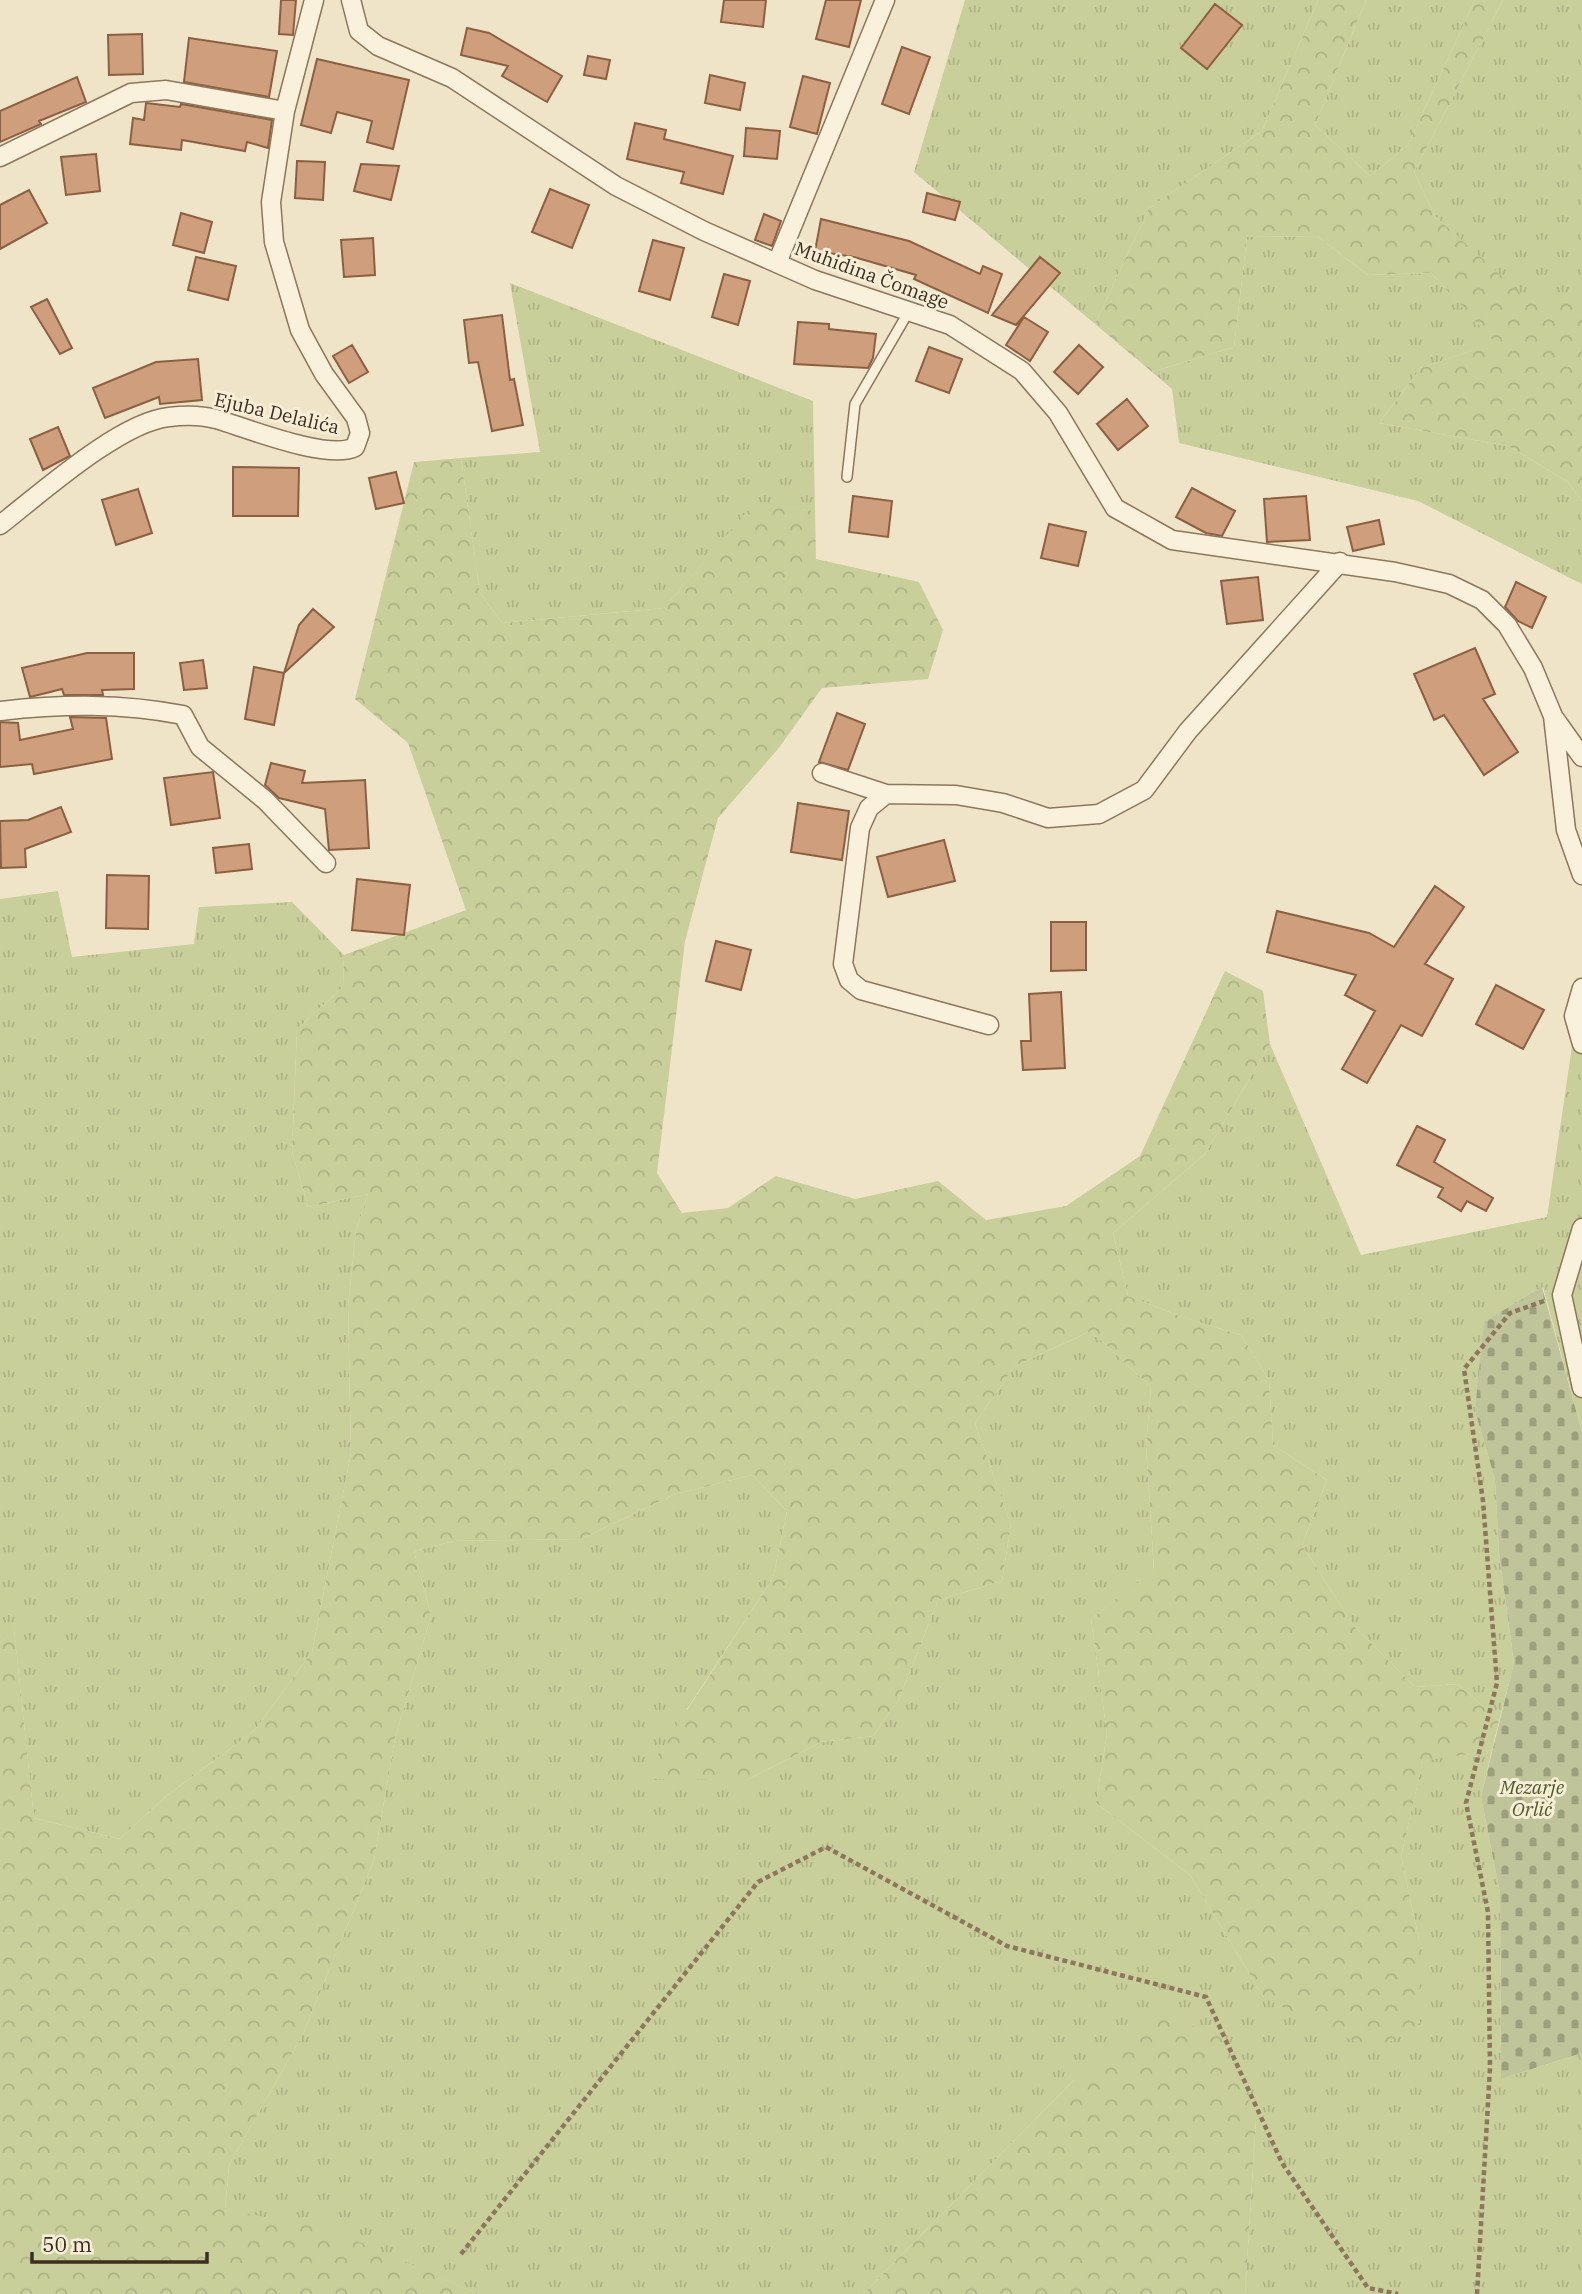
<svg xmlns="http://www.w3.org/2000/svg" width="1582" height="2294" font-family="'IBM Plex Serif',serif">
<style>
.grass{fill:url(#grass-tufts)}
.forest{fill:url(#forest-crowns)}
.cemetery{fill:url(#cemetery-stones)}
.building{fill:#cf9f7d;stroke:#8d5f41;stroke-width:2}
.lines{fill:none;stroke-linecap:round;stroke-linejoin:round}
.lane-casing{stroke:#8d765c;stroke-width:12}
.street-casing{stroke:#8d765c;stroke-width:21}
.path{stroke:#8d765c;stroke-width:4.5;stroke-dasharray:5 3.5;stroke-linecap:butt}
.lane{stroke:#faf1dc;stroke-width:9}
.street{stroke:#faf1dc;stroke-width:18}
.labels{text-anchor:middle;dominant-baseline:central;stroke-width:6;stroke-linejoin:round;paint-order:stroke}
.street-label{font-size:19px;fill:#3d2e20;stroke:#f7eed8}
.park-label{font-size:19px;font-style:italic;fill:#4d5a26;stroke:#f7eed8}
</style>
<defs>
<pattern id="grass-tufts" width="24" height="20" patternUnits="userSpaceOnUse" patternTransform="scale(1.75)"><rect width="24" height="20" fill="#c9cf9b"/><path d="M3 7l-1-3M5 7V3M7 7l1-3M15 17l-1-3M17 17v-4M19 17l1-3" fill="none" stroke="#aeb285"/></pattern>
<pattern id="forest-crowns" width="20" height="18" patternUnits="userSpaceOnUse" patternTransform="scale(1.75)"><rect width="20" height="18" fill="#c9cf9b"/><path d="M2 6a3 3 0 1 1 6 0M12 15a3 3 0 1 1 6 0" fill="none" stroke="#aeb285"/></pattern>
<pattern id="cemetery-stones" width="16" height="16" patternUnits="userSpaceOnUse" patternTransform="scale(1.75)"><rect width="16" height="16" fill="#bfc49a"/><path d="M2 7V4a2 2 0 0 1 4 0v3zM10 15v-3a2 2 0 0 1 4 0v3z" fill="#9ca07d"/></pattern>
</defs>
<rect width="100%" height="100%" fill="#f0e4c8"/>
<path class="grass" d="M 965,0 L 1318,0 L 1262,131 L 1149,208 L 1095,324 L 914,172 Z
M 1366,0 L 1475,0 L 1408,145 L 1370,176 L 1315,125 Z
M 1503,0 L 1582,0 L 1582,298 L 1526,299 L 1435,216 L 1414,172 Z
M 1317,236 L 1368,275 L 1431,273 L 1496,342 L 1421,368 L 1379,423 L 1508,446 L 1568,482 L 1582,501 L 1582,584 L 1418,501 L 1179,443 L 1172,389 L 1152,372 L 1234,347 L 1247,237 Z
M 510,283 L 813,401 L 815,511 L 755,503 L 664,608 L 502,623 L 480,593 L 461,458 L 540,452 Z
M 58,891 L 72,957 L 194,944 L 199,907 L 292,902 L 344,955 L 343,987 L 297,1029 L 292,1151 L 308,1207 L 368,1194 L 356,1230 L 348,1307 L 351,1453 L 312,1652 L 254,1731 L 165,1797 L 120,1839 L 34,1818 L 14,1629 L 0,1643 L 0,899 Z
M 1582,978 L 1582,1432 L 1543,1287 L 1475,1411 L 1495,1479 L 1499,1553 L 1514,1664 L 1499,1721 L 1458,1684 L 1415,1687 L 1353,1625 L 1302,1545 L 1327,1480 L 1273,1445 L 1269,1380 L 1241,1335 L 1185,1318 L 1128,1296 L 1113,1233 L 1205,1154 L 1270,1044 L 1361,1255 L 1547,1217 Z
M 1091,1331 L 1151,1387 L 1146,1446 L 1154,1571 L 1091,1619 L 1107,1733 L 1096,1803 L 1190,1875 L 1264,1998 L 1419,1940 L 1401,1856 L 1423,1760 L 1492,1750 L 1481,1797 L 1500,1893 L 1501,2079 L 1582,2053 L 1582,2294 L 1245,2294 L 1256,2119 L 1075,2079 L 863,2294 L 479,2294 L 380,2252 L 225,2210 L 229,2165 L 303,2034 L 374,1860 L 395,1738 L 431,1616 L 414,1551 L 454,1541 L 581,1539 L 673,1495 L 752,1475 L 787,1511 L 773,1578 L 687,1709 L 747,1780 L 821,1742 L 873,1736 L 899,1699 L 938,1600 L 1002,1581 L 1011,1525 L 975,1423 L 1015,1366 Z"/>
<path class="forest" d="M 1318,0 L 1366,0 L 1315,125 L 1370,176 L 1408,145 L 1475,0 L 1503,0 L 1414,172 L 1435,216 L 1526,298 L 1582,298 L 1582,501 L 1568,482 L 1508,446 L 1379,423 L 1421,368 L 1495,342 L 1431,273 L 1368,275 L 1317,236 L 1247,237 L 1234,347 L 1152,372 L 1095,324 L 1149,208 L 1262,131 Z
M 461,458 L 480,593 L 502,623 L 664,608 L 755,502 L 815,511 L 816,559 L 919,582 L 943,630 L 928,679 L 822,688 L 778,749 L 718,818 L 685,941 L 657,1173 L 682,1213 L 728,1208 L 776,1176 L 855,1199 L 938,1181 L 986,1220 L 1066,1206 L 1140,1156 L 1225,971 L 1263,991 L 1270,1044 L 1205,1154 L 1113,1233 L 1128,1296 L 1185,1318 L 1241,1335 L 1269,1380 L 1273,1445 L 1327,1480 L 1302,1545 L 1353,1625 L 1415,1687 L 1458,1684 L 1499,1721 L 1492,1750 L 1423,1761 L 1401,1856 L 1419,1940 L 1420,2023 L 1375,2051 L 1264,1998 L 1190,1875 L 1096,1803 L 1107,1733 L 1091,1619 L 1154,1570 L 1146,1446 L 1151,1387 L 1091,1331 L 1015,1366 L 975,1423 L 1011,1525 L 1002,1581 L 938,1600 L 899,1699 L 873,1736 L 821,1742 L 747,1780 L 642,1779 L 773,1578 L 787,1511 L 752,1475 L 673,1495 L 581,1539 L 454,1541 L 414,1551 L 431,1616 L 395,1738 L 374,1860 L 303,2034 L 229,2165 L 225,2210 L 325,2227 L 479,2294 L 0,2294 L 0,1643 L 14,1628 L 34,1818 L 120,1839 L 165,1797 L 254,1731 L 312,1652 L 351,1453 L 348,1307 L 356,1230 L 368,1194 L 308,1207 L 292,1151 L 297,1029 L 343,987 L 344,955 L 466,910 L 408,743 L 355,699 L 414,462 Z
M 1162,2017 L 1223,2035 L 1256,2119 L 1245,2294 L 863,2294 L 1075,2079 Z"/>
<path class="cemetery" d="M 1542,1287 L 1582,1432 L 1582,2053 L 1501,2079 L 1500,1893 L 1481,1797 L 1514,1663 L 1499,1553 L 1495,1479 L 1475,1411 L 1484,1322 Z"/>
<path class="building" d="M 281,0 L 296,0 L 293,35 L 279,34 Z
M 724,0 L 766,0 L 763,27 L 721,22 Z
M 826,0 L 861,0 L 849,47 L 816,39 Z
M 1215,4 L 1242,25 L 1207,69 L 1181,48 Z
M 467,28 L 489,33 L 562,76 L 547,102 L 502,76 L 508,66 L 461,55 Z
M 142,34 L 143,74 L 109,75 L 108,35 Z
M 189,38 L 277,51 L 269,97 L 184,82 Z
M 902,47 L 930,57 L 909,114 L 882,104 Z
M 588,56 L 610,60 L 606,79 L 584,75 Z
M 317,59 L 409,80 L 393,149 L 367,142 L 372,121 L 337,112 L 331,133 L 301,125 Z
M 710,75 L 745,83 L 740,110 L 705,103 Z
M 803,76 L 830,83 L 817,134 L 790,127 Z
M 77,77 L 86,102 L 39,121 L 41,124 L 0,142 L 0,111 Z
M 146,103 L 180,107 L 181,104 L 272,120 L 268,148 L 247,142 L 245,151 L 182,140 L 181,150 L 130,144 L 133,118 L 144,120 Z
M 635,123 L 666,130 L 664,139 L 733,156 L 723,194 L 681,183 L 684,172 L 627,159 Z
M 746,128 L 780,131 L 777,159 L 744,156 Z
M 96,154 L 100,191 L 66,195 L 61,157 Z
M 297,161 L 325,162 L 323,200 L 295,198 Z
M 361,164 L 399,166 L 391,200 L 354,191 Z
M 550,189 L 589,205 L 572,248 L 532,232 Z
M 29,190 L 47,223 L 0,249 L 0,205 Z
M 927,193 L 960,202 L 955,220 L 923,212 Z
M 181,213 L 212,222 L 204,253 L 173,245 Z
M 764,214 L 781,221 L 772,246 L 755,240 Z
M 821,219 L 909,241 L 980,274 L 983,266 L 1002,274 L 988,313 L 914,279 L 916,275 L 854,257 L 815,251 Z
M 373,238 L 375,275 L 344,277 L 341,240 Z
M 653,240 L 684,248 L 670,300 L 639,291 Z
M 196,257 L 236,266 L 228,300 L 188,290 Z
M 1040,257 L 1060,273 L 1016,325 L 992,315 Z
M 724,274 L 750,281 L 738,325 L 712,317 Z
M 47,299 L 72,348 L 60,354 L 31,307 Z
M 502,315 L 510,380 L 514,379 L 523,425 L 492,431 L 478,362 L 469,363 L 464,320 Z
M 1024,317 L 1048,332 L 1030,361 L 1006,345 Z
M 798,322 L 829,324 L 829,329 L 876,334 L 873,358 L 868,368 L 794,364 Z
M 352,345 L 368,372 L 349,383 L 333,356 Z
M 1079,345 L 1103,367 L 1078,394 L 1054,372 Z
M 929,347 L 962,359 L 949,393 L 916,381 Z
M 198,359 L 202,400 L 160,404 L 159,397 L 105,418 L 93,388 L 156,362 Z
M 1127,399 L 1148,426 L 1118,450 L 1097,424 Z
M 58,427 L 70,456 L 43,470 L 30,439 Z
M 233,467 L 299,468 L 298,516 L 233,516 Z
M 396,472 L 404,503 L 376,509 L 369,478 Z
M 1192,488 L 1235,511 L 1222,536 L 1206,533 L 1176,517 Z
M 138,489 L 152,533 L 116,545 L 102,500 Z
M 853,496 L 892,501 L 888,537 L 849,532 Z
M 1306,496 L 1310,540 L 1267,542 L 1264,499 Z
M 1379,520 L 1384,544 L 1353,551 L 1347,527 Z
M 1049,524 L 1086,532 L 1078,566 L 1041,558 Z
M 1258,577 L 1263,620 L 1227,624 L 1221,581 Z
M 1516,582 L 1546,597 L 1532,628 L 1518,621 L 1505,607 Z
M 313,609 L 334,627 L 284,673 L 299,625 Z
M 1475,648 L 1495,694 L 1483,699 L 1518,752 L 1484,775 L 1444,715 L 1434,720 L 1414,674 Z
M 87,653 L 134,653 L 134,689 L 102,690 L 103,695 L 64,695 L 62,689 L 30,697 L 22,668 Z
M 203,660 L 207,688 L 184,690 L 180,663 Z
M 254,667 L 284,673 L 274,725 L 245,719 Z
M 837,713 L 865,724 L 848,770 L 819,762 Z
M 70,717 L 106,718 L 112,759 L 34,774 L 32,764 L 0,767 L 0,722 L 18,723 L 20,740 L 73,729 Z
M 271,763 L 305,771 L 302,783 L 365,780 L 369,848 L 329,850 L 325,809 L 279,798 L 265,785 Z
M 213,772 L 220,818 L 171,825 L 164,778 Z
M 798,803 L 849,811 L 842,860 L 791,852 Z
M 61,807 L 71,832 L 25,849 L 26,867 L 1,868 L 0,821 L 28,820 Z
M 944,840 L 955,881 L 888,897 L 877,857 Z
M 249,844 L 252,869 L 216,873 L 213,848 Z
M 107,875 L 149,876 L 148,929 L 106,928 Z
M 357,879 L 410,885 L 404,935 L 352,930 Z
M 1435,886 L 1464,907 L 1425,964 L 1453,979 L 1422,1036 L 1401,1025 L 1367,1083 L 1342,1069 L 1375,1011 L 1345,995 L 1356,975 L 1267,952 L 1277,911 L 1369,933 L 1394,947 Z
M 1051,922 L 1086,922 L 1086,970 L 1051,971 Z
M 716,941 L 751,950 L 741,990 L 706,981 Z
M 1496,985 L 1544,1010 L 1523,1049 L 1476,1024 Z
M 1061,992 L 1065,1068 L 1023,1070 L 1021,1041 L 1031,1041 L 1029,994 Z
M 1417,1126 L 1445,1140 L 1434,1162 L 1493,1198 L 1486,1211 L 1467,1201 L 1461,1211 L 1438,1197 L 1443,1188 L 1397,1165 Z"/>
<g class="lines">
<defs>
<path id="lane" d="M 847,477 L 855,404 L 909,311"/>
<path id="street" d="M 351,0 L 359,31 L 378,46 L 452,78 L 616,186 L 704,231 L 815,280 L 950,325 L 1022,371 L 1058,413 L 1115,508 L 1172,540 L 1395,572 L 1449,584 L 1482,600 L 1507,625 L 1533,668 L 1553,716 L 1566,830 L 1582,875
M 0,157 L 131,93 L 166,90 L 285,111
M 777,263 L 885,0
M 0,525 C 40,494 120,422 169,417 C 184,415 201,415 216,419 C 246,428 329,461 355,447 L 360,433 L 356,418 L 324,374 L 300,330 L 274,242 L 271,202 L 285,111 L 314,0
M 0,711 C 63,704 121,703 183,715 L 200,747 L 265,800 L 326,863
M 1555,719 L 1582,757
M 822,773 L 886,794 L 956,795 L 1003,803 L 1048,818 L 1099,814 L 1144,790 L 1188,731 L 1340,562
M 886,794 L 869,808 L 860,828 L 843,964 L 849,980 L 861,990 L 989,1025
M 1582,988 L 1574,1016 L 1582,1044
M 1582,1228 L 1562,1295 L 1582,1388"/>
</defs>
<use href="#lane" class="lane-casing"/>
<use href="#street" class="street-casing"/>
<path class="path" d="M 461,2254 L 758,1882 L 826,1847 L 1007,1946 L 1206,1997 L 1282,2163 L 1368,2288 L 1398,2294
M 1477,2294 L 1490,2068 L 1488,1912 L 1466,1803 L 1497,1683 L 1483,1501 L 1464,1369 L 1510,1313 L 1544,1301"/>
<use href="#lane" class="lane"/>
<use href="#street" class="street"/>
</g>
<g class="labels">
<g class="street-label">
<text transform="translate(872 275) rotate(20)">Muhidina Čomage</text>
<text transform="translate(277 413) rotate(13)">Ejuba Delalića</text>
</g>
<g class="park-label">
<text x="1532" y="1787">Mezarje<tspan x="1532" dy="22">Orlić</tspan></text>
</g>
</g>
<path d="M32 2252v10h175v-10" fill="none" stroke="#3d2e20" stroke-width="3.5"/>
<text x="42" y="2252" font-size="21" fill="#3d2e20" stroke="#f7eed8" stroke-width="5" paint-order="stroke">50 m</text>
</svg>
